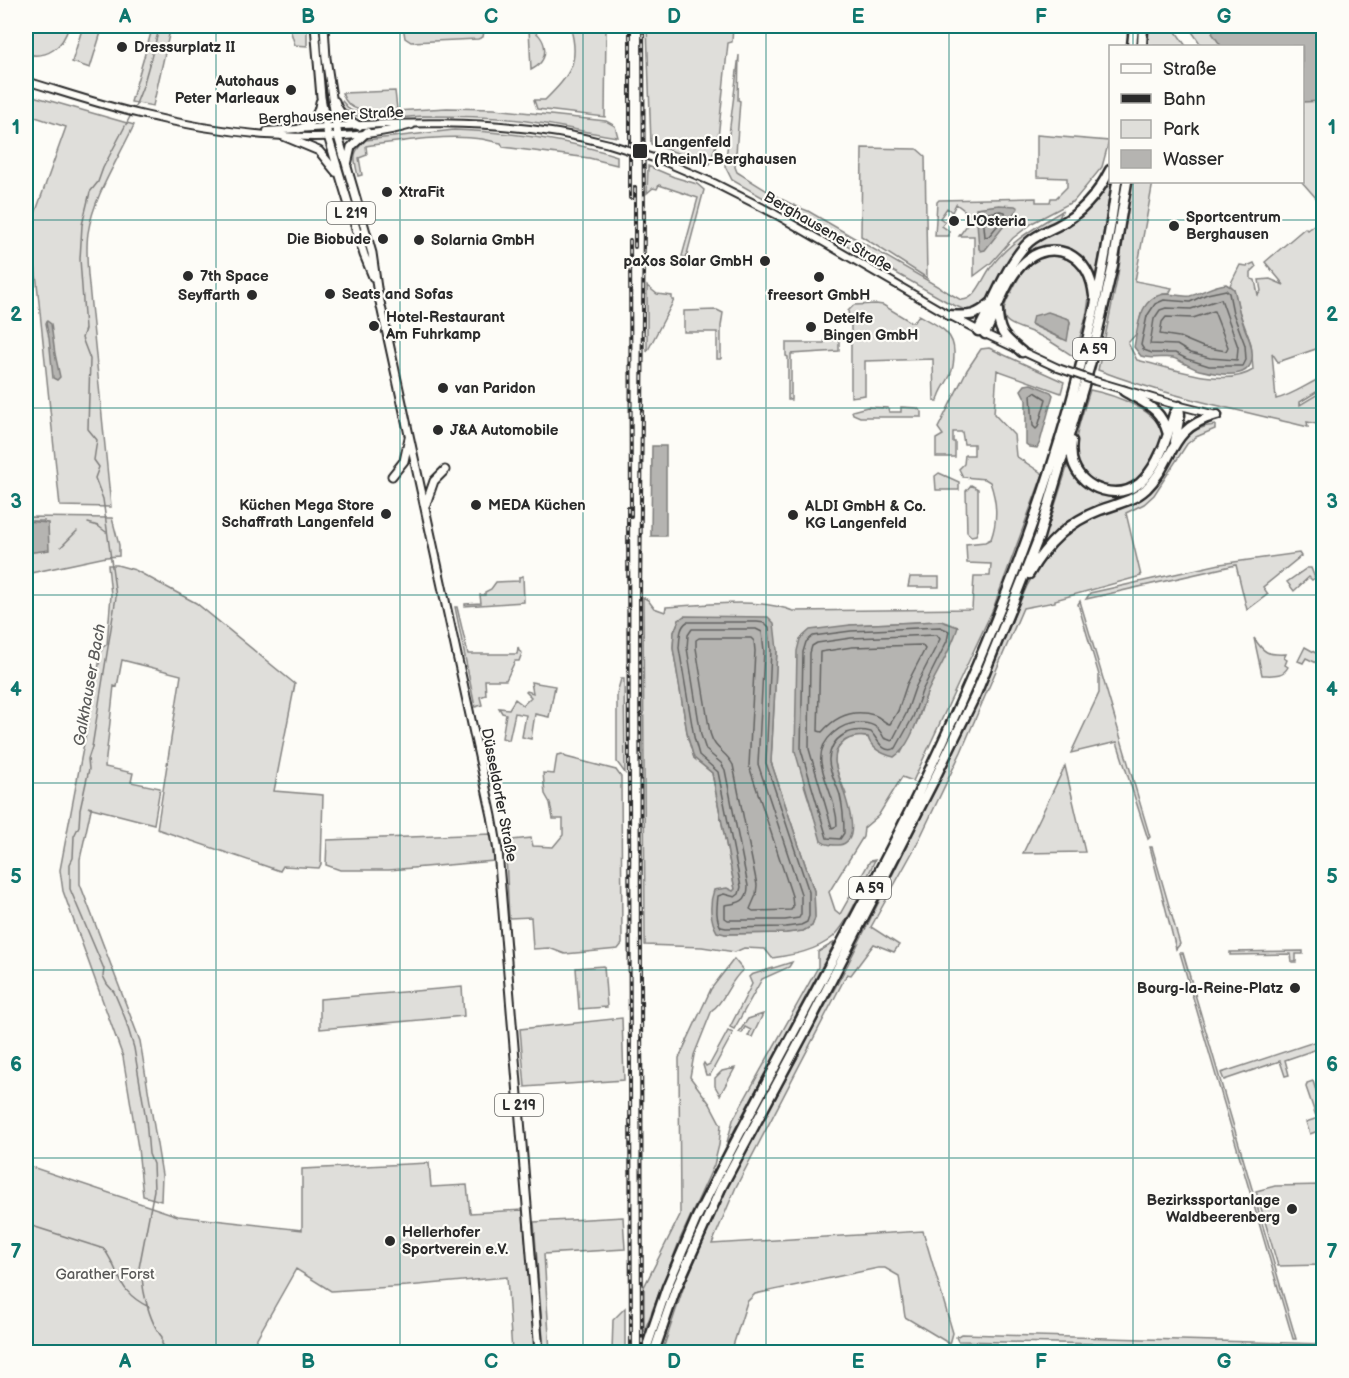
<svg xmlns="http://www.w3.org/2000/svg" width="1349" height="1378" font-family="'Balsamiq Sans',sans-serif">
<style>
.green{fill:#dfdeda;stroke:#858482;stroke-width:1.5;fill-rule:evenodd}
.water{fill:#b5b4b1;stroke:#7e7d7b;stroke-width:1.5}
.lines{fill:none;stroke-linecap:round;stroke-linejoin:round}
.shore{stroke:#626261;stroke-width:1.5}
.stream{stroke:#7e7d7b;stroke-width:1.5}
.secondary-casing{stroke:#2b2b2b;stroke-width:10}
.primary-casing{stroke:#2b2b2b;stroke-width:11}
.motorway-casing{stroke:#2b2b2b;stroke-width:13}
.secondary{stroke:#fdfcf7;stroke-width:6}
.primary{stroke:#fdfcf7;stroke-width:7}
.motorway{stroke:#fdfcf7;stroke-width:8}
.rail-casing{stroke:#2b2b2b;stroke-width:4}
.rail{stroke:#fdfcf7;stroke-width:1.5;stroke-dasharray:4.5;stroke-linecap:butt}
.secondary-bridge-casing{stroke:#2b2b2b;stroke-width:10;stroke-linecap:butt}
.secondary-bridge{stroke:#fdfcf7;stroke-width:6}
.grid{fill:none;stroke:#0f766e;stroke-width:1.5;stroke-opacity:0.55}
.poi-dot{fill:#2b2b2b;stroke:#fdfcf7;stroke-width:2}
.labels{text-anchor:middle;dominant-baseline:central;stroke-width:4.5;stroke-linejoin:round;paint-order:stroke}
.shield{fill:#fdfcf7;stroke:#6a6a68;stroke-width:1.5}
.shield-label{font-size:14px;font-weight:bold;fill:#2b2b2b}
.poi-label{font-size:15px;font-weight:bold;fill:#2b2b2b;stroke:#fdfcf7;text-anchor:start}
.street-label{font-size:15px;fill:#2b2b2b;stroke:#fdfcf7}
.park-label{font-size:15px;fill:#585857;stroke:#fdfcf7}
.water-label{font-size:16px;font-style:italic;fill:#5b5b5a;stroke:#fdfcf7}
.neatline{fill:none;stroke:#0f766e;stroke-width:2}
.grid-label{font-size:20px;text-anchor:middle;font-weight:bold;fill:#0f766e}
</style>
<rect width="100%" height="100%" fill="#fdfcf7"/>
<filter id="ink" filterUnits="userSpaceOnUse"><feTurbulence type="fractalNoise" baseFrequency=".0167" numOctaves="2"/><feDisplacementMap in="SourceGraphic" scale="12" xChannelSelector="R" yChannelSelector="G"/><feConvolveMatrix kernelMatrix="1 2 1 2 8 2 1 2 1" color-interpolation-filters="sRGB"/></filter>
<g filter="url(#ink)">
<path class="green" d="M 26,26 L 69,26 C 63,47 48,59 26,54 Z
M 83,26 L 103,26 L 90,68 L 72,62 Z
M 153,26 L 171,26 L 153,106 L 131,102 Z
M 289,26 L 307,26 L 307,46 L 295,45 Z
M 403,26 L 485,26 L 483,37 L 478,39 L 411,42 L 405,38 Z
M 570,26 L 606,26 L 605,117 L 537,109 L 534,100 L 545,100 C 570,75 581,62 570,26 Z
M 647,26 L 733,26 L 732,42 L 728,43 L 718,138 L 710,164 L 651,144 Z
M 1149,26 L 1172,26 L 1186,46 L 1148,46 Z
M 1188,26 L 1323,26 L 1323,206 L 1302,182 L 1302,46 L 1202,46 Z
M 529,28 C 548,37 551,60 531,70 Z
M 739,55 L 738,100 L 740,101 L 735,167 L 737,172 C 759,186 783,202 808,211 L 961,300 C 976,301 983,277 991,267 C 1009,242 1036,227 1062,211 L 1057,223 L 1036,234 L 993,296 L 982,308 L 965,310 L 949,303 L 732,180 L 725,166 Z
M 395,91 L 397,109 C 376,110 350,118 342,93 Z
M 26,94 L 134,125 C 118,160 94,195 88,233 C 86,247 87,261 88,275 L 111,507 L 60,506 L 31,225 L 66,127 L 26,114 Z
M 342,101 L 350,110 L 360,113 L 447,108 L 494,109 L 606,121 L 615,126 L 618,137 C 582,132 546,122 509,119 C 480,116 450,116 422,116 C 398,117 353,127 340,103 Z
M 454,130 C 509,132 564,139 617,156 L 617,165 L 589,158 L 503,147 L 501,143 C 494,142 488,140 482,139 C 445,134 404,141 366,146 L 367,155 L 359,158 L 362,175 L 358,176 C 354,158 351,153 366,140 Z
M 1037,135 L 1109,141 L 1102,167 L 1074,201 L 1034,222 L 1013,238 L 990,264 L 974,276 L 974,236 L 959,236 L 973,217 L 956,204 L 952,212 L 947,208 L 940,218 L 945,222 L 942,226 L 949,231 L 949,236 L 935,236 L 937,202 L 939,200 L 1036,198 L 1036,202 L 1050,202 L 1051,198 L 1056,198 L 1067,187 L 1067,178 L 1037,177 Z
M 862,148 L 917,149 L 925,156 L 927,278 L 861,236 Z
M 648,166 L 674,177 L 697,184 L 704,190 L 686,258 L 682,256 L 698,198 L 659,185 L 657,189 L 653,188 L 647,193 Z
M 1110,173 L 1110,182 L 1112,182 L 1095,282 L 1084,262 L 1046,249 L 1010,275 L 1028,246 L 1063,225 Z
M 1132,182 L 1153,182 L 1135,281 L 1172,288 L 1169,294 L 1163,294 L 1141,314 L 1137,333 L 1128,343 L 1137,360 C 1169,367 1224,389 1253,370 L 1251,344 L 1239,311 L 1234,289 L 1230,285 L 1240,265 L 1247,266 L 1254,263 L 1256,267 L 1251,272 L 1251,279 L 1255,280 L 1258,295 L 1261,291 L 1259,280 L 1270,279 L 1284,285 L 1265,262 L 1305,228 L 1307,230 L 1314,225 L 1319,228 L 1323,229 L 1323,358 L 1316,349 L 1278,362 L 1272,353 L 1276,399 C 1293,395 1307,384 1323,377 L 1323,388 L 1300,402 L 1300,405 L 1323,391 L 1323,425 L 1307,422 L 1308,427 C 1238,410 1166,396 1098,370 L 1117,280 Z
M 1052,255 C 1110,265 1085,318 1074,357 C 1059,347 1044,336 1026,330 C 1020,328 1010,325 1006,320 C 999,310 1011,293 1015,285 C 1025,265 1030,259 1052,255 ZM 1070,322 L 1069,329 L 1062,339 L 1034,326 Z
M 647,286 L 657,294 L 672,296 L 672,300 L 674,300 L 647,352 Z
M 876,304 L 883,305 L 911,322 L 914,322 L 919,315 C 936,325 955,331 954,354 C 954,362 953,369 950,376 C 945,386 940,390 938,401 L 934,401 L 933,359 L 865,361 L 865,395 L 851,397 L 851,326 L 848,311 L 854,305 Z
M 717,310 L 723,313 L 721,326 L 721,359 L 717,359 L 717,332 L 684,332 L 684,311 Z
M 825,340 L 839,340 L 839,351 L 791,354 L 791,400 L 788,400 L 788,357 L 786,356 L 786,343 L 824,343 Z
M 989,348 L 1064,382 L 1061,393 L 997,370 L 994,414 L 1014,435 L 1016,456 L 1043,474 L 993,609 L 913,781 L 902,777 L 878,816 L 864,828 L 863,837 L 829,892 L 835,910 L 840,914 L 870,861 L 875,860 C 865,881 849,923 833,937 C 816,951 793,955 772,958 L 765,949 L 744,948 L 735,952 L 702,947 L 645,945 L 643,597 L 648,600 L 654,608 L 665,612 L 666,607 C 702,605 760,597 793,611 L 972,609 L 974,576 L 990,576 L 991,564 L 967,563 L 966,544 L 985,542 L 991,539 C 998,519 997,502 990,482 L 985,479 L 963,477 L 959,469 L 964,464 L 965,455 L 974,455 L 974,444 L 964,444 L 962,432 L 953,432 L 953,442 L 955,442 L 955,457 L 936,457 L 936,439 L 943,435 L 938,428 L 967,370 L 981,349 ZM 679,620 L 777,650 L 771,762 L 814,891 L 815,918 L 812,926 L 803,931 L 786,933 L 725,934 L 730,891 L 734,892 L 735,889 L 712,773 L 694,758 L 688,738 L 673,648 L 674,632 ZM 941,621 L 927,693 L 918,720 L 901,753 C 883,744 857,725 841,745 C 837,749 834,756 835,762 C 837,773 842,784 846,794 L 815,819 L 804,785 L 850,625 Z
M 1090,390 C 1111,394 1164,411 1163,438 C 1163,443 1158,450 1155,455 C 1144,476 1132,492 1107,487 C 1097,485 1093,484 1087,477 C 1081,471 1075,462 1075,453 C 1075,432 1084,410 1090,390 Z
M 867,407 L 888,408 L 889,412 L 901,412 L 901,407 L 917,408 L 922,412 L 922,417 L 860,417 L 853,414 L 852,411 Z
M 1174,423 C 1171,441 1154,481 1138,492 C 1125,502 1105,503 1090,511 C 1075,519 1051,544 1036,556 L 1050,521 L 1070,458 L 1100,493 L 1141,484 Z
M 1215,425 L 1215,429 L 1196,437 L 1187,444 L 1154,495 L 1144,504 L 1126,513 L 1141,576 L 1055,600 L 1055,602 L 1023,608 L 961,752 L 917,844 L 871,927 L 899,945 L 894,952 L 874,944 L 851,975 L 847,974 L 736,1187 L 712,1244 L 923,1231 L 953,1333 L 950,1344 L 905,1317 L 899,1276 L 885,1268 L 878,1268 L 755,1294 L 747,1302 L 731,1352 L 662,1352 L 684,1286 L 719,1205 L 742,1159 L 848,964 L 958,743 L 1027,586 C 1044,554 1066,527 1101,514 C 1117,508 1135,506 1147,494 C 1173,469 1174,428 1215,425 Z
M 939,473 L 959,482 L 959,490 L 936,490 L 935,476 Z
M 971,485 L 978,489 L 978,530 L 976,535 L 971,536 L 967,532 L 966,491 Z
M 26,517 L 112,518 L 119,545 L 119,556 L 106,557 L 26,574 L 26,550 L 27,553 L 44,521 L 26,521 Z
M 1299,553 L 1301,556 L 1263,587 L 1268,594 L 1247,610 L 1236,565 L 1086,599 L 1090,593 L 1220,564 Z
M 108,565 L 117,565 L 135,570 L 196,603 L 295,684 L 274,791 L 323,795 L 321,864 L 319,868 L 283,866 L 280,871 L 157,829 L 181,675 L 122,660 L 117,687 L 114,686 L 105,767 L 133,773 L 131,782 L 160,788 L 154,824 L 88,807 L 91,809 L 80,859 L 80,884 L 140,1041 L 162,1175 L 161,1201 L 143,1196 L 138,1148 L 123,1057 L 63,891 L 60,870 L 102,648 L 107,644 L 111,595 Z
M 1307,568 L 1311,568 L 1315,578 L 1312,580 L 1309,577 L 1294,591 L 1287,582 Z
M 523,576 L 524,602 L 465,606 L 465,604 L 481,603 L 480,595 L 485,595 L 485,592 L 491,589 L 496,582 L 519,581 L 519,577 Z
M 910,577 L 939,577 L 939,587 L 908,587 Z
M 1080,601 L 1150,837 L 1148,839 L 1117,742 L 1071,753 L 1099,693 L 1099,675 L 1078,604 Z
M 455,607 L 457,607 L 468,654 L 517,654 L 518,647 L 519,651 L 522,653 L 519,661 L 515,661 L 506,680 L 485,680 L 486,695 L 480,697 L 482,705 L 475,707 Z
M 1254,638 C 1264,653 1267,655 1286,654 L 1284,658 L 1287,660 L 1285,665 L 1288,667 C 1283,677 1272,675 1262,675 Z
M 1305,647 L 1323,657 L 1323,666 L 1306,658 L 1303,663 L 1298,661 Z
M 621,679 L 624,679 L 625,773 L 617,762 L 617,693 Z
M 531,682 L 555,686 L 549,717 L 535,714 L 531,739 L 522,737 L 526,715 L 515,713 L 509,740 L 502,738 L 506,714 L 502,713 L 499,708 L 509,709 L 515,699 L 523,705 L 531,697 L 526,692 L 527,691 L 533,693 Z
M 562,754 L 566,757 L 616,770 L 621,777 L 622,944 L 618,949 L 565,954 L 549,948 L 533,949 L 531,917 L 509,918 L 506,856 L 502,841 L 531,838 L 533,846 L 553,847 L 563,835 L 563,819 L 553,819 L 550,803 L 545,794 L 543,773 L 554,774 L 557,755 Z
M 1065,766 L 1085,852 L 1023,853 Z
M 491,834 L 494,861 L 389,870 L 340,870 L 326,865 L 327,840 Z
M 1150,847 L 1152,847 L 1180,944 L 1176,949 Z
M 835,942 L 726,1146 L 733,1120 L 818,967 L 818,952 Z
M 1303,951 L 1303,954 L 1296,954 L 1296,962 L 1292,962 L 1291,954 L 1230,955 L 1230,952 Z
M 1180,953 L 1183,953 L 1296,1339 L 1293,1339 Z
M 734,959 L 743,970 C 729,981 724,1003 712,1010 L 694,1055 L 690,1077 L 710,1104 L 721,1125 L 719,1145 L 714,1165 L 681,1237 L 644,1332 L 644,1287 L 680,1215 L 679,1058 L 711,989 Z
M 792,962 L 789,967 L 762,979 L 734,1029 L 730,1027 L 752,984 L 749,977 L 751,975 Z
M 604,966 L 607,1007 L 579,1009 L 576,968 Z
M 462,987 L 464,1016 L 320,1029 L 320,999 Z
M 763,1014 L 752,1037 L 748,1036 L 751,1030 L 745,1027 L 742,1033 L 739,1032 L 748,1019 Z
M 622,1018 L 624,1080 L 525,1087 L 520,1029 Z
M 728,1031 L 733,1033 L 710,1075 L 706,1075 L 703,1065 L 704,1063 L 706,1066 L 710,1064 Z
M 1323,1039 L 1323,1047 L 1285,1060 L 1289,1075 L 1285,1076 L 1280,1061 L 1224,1080 L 1221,1073 Z
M 735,1068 L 720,1095 L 715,1086 L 715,1078 L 722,1071 Z
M 1313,1081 L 1323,1113 L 1322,1115 L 1323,1129 L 1310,1134 L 1306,1122 L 1318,1118 L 1316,1116 L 1306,1087 L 1307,1083 Z
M 429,1163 L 431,1187 L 467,1185 L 470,1213 L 523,1210 L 535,1352 L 512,1352 L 507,1277 L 407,1286 L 331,1291 L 296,1269 L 249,1352 L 26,1352 L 26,1165 L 178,1216 L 302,1230 L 302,1169 Z
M 1323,1185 L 1323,1265 L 1278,1266 L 1256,1191 L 1275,1186 Z
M 623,1217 L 625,1249 L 544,1254 L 550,1352 L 544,1352 L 534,1222 Z
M 625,1308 L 625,1352 L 612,1352 L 613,1320 Z
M 961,1334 L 1323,1344 L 1323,1352 L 1167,1352 L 1167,1349 L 1148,1345 L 958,1341 L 956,1337 Z"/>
<path class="water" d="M 1216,26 L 1323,26 L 1323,101 L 1303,102 L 1302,46 L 1221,46 L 1212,33 Z
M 999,205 L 1015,206 L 1018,208 L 985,250 L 981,251 L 979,249 L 976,208 Z
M 1226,284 L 1234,289 C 1237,299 1238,310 1242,320 C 1244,328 1248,335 1250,342 C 1262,382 1224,376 1199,370 C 1189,367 1182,361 1173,358 C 1164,356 1153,360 1141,356 L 1134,347 C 1138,327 1139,296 1166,294 C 1173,294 1182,297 1190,296 C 1202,293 1213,285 1226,284 Z
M 1048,312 L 1069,319 L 1070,322 L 1067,341 L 1031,324 L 1033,316 Z
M 47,321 L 51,324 L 55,354 L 60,377 L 57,380 L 53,378 L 49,338 L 46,323 Z
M 1031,384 L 1051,392 L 1053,395 L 1040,442 L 1037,448 L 1030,447 L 1026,444 L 1026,400 L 1021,390 L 1025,385 Z
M 652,446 L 666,446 L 666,536 L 651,536 Z
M 26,521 L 48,523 L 49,550 L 27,553 Z
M 684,616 L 768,617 L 774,623 L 777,650 L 771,762 L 814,891 L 815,918 L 812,926 L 803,931 L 786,933 L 725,934 L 717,932 C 710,920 709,904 714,890 L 727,888 L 733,891 L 735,889 L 712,773 L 694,758 L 688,738 L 673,648 L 674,632 L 679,620 Z
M 941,621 L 958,627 C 951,650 938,670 928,691 C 919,711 913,745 894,757 C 882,754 871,749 868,737 C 852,735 835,740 835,760 C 834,775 870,841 839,845 C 832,845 826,845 821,841 L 795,751 L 797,651 L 800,639 L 810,630 L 850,625 Z"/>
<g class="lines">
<path class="shore" d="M 1000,211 L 1005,212 L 1006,215 L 989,236 L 985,237 L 983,214 Z
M 1226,290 L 1229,293 L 1233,313 L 1245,345 L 1246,360 L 1243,366 L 1209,366 L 1187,359 L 1175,353 L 1152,353 L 1144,350 L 1141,345 L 1147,316 L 1155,304 L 1164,300 L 1190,302 L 1207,294 Z
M 1221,299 L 1238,347 L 1237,360 L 1210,358 L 1190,353 L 1177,345 L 1150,344 L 1154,319 L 1160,310 L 1166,308 L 1191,309 Z
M 1214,311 L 1228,347 L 1226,351 L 1203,347 L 1179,337 L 1160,334 L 1162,322 L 1166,317 L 1193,318 Z
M 1035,392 L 1046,399 L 1038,427 L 1036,429 L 1033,426 L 1031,395 Z
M 687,622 L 757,622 L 765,623 L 769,627 L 771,650 L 766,763 L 809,892 L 809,916 L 807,922 L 801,925 L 786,927 L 726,928 L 721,927 C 715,918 717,906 718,896 L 724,894 L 735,897 L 739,894 L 741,887 L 718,772 L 699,755 L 694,737 L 679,648 C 680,639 679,627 687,622 Z
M 940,627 L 949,631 L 947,641 L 922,691 L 913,717 L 896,748 C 882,755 878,739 871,732 C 851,727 831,736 829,759 C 828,770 837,785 840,795 C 843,808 844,820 844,833 L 840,839 L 827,838 L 801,750 L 803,652 L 806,642 L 813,636 L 851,631 Z
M 692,629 L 756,629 L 762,632 L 764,651 L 758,764 L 801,894 L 801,914 L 799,918 L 785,920 L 728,920 L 725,918 L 725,905 C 738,903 748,902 748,886 L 725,770 L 721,763 L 706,750 L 701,735 L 687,648 L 688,635 Z
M 937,635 L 940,639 L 915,688 L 906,714 L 892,741 L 884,738 C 879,728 875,724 863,723 C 842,721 818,739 821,763 C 825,785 837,803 837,826 L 832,828 L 809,749 L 810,653 L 812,646 L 817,643 L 851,638 Z
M 699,638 L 751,638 L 754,641 L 755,651 L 749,766 L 792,896 L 793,907 L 791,910 L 753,911 L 750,909 L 756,895 L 757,885 L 733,765 C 725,750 715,751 710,733 L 696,648 L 696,640 Z
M 922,645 L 925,649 L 907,684 L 898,711 L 890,724 C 884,723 881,717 874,715 C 854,709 836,716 822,732 L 818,731 L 820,652 L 852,647 Z"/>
<path class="stream" d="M 134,109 L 143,86 L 160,26
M 132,113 L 103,168 L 98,182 L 90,192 L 82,225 L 80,259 L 85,329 L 82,338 L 90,359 L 88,429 L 97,440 L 94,460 L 99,467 L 95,478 L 103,499 L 116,597 L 92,747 L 88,759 L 89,769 L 80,810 L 79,826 L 74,836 L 73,858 L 70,864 L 70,889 L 104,969 L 103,976 L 107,984 L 114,992 L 125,1018 L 134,1048 L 146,1119 L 149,1154 L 153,1164 L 154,1190 L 139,1268 C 143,1275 142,1283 144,1292 C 147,1307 152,1325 162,1337 L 162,1344 L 169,1352
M 88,523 L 98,526 L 106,532
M 61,547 L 77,531
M 26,1224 L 104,1249 C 122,1274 116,1291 149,1307"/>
<defs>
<path id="secondary" d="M 26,81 C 63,92 101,105 140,114 C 221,134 331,148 412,125
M 267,131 C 381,123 498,114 609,144
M 663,161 L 714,183 L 775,214 L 949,315 L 985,334 L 1058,368
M 1095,381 L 1169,403 L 1216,415"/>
<path id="primary" d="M 315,26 L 321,97 L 328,136 L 364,255 L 373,277
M 324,26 L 326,58 L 338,136 L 372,253 L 377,288 L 492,816 L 498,851 L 539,1352
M 335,101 C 339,115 347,119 359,126
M 299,129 C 312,124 318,116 320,102
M 283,136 L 319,151 L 336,172
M 347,165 L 351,147 L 367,132
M 392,476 L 404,461 L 409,438
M 426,504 L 434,481 L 445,470"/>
<path id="motorway" d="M 1132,46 L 1134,26
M 1142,46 L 1143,26
M 998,311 C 998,334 1006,338 1022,352
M 949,315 C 970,316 975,317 991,303
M 978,331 C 992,305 1008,261 1029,242 C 1037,235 1047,231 1057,226 C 1081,214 1098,194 1110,170
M 985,334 C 1000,306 1010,258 1046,251 C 1053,250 1062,251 1069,254 C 1086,263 1092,278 1094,296
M 1168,433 L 1174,414 L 1179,406
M 1072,441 C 1071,449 1071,458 1074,465 C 1084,490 1118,501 1140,483 C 1153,471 1163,451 1168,434 C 1160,407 1147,405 1124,391
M 1175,441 L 1180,415 L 1179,406
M 1029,574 C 1046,544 1068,522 1100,510 C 1116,504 1133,501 1146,489 C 1176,460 1167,428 1217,415
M 645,1352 L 667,1287 L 697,1217 C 766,1077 846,942 914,802 C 1010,606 1088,398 1117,182
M 654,1352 L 675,1291 L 721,1188 L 809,1024 L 934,780 L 976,694 L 1013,603 L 1039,537 L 1090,365 L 1113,265 L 1127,182"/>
</defs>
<use href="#secondary" class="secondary-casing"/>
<use href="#primary" class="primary-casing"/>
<use href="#motorway" class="motorway-casing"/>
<use href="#secondary" class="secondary"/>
<use href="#primary" class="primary"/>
<use href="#motorway" class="motorway"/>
<defs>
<path id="rail" d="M 630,26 L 630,198
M 630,240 L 631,516
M 635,247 L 635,187
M 628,508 L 631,1352
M 642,1352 L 640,596 L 644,222 L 643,26"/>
</defs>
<use href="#rail" class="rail-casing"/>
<use href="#rail" class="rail"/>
<defs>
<path id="secondary-bridge" d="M 609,144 L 663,161
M 1058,368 L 1095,381"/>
</defs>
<use href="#secondary-bridge" class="secondary-bridge-casing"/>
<use href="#secondary-bridge" class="secondary-bridge"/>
</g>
</g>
<path class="grid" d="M 216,26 L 216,1352M 400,26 L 400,1352M 583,26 L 583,1352M 766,26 L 766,1352M 949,26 L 949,1352M 1133,26 L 1133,46M 1133,182 L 1133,1352M 26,220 L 1324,220M 26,408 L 1324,408M 26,595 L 1324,595M 26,783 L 1324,783M 26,970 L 1324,970M 26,1158 L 1324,1158"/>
<g class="poi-dot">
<circle cx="122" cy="47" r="6"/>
<circle cx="291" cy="90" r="6"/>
<rect x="632" y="143" width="16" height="16" rx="3"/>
<circle cx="387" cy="192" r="6"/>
<circle cx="954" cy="221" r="6"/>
<circle cx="1174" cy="226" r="6"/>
<circle cx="383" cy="239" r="6"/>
<circle cx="419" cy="240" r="6"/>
<circle cx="765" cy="261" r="6"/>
<circle cx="188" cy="276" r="6"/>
<circle cx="819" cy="277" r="6"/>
<circle cx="330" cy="294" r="6"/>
<circle cx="252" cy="295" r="6"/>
<circle cx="374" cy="326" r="6"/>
<circle cx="811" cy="327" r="6"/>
<circle cx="443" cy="388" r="6"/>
<circle cx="438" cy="430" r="6"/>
<circle cx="476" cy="505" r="6"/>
<circle cx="386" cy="514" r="6"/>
<circle cx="793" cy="515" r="6"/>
<circle cx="1295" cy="988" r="6"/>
<circle cx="1292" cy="1209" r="6"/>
<circle cx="390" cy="1241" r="6"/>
</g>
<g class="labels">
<g class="shield">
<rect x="327" y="202" width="48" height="22" rx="4.5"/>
<rect x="1073" y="338" width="42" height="22" rx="4.5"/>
<rect x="849" y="877" width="42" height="22" rx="4.5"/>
<rect x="495" y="1094" width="48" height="22" rx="4.5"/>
</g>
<g class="shield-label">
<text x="351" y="213">L 219</text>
<text x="1094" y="349">A 59</text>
<text x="870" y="888">A 59</text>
<text x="519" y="1105">L 219</text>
</g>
<g class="poi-label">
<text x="134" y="47">Dressurplatz II</text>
<text x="279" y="81" text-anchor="end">Autohaus<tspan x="279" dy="17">Peter Marleaux</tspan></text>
<text x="654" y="142">Langenfeld<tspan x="654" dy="17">(Rheinl)-Berghausen</tspan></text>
<text x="399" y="192">XtraFit</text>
<text x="1186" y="217">Sportcentrum<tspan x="1186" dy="17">Berghausen</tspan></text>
<text x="966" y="221">L'Osteria</text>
<text x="371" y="239" text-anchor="end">Die Biobude</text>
<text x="431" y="240">Solarnia GmbH</text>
<text x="753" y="261" text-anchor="end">paXos Solar GmbH</text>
<text x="200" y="276">7th Space</text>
<text x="342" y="294">Seats and Sofas</text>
<text x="240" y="295" text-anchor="end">Seyffarth</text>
<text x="819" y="295" text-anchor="middle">freesort GmbH</text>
<text x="386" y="317">Hotel-Restaurant<tspan x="386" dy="17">Am Fuhrkamp</tspan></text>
<text x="823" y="318">Detelfe<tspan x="823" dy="17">Bingen GmbH</tspan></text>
<text x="455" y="388">van Paridon</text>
<text x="450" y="430">J&amp;A Automobile</text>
<text x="374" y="505" text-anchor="end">Küchen Mega Store<tspan x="374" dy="17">Schaffrath Langenfeld</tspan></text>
<text x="488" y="505">MEDA Küchen</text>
<text x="805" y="506">ALDI GmbH &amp; Co.<tspan x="805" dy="17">KG Langenfeld</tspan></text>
<text x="1283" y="988" text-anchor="end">Bourg-la-Reine-Platz</text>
<text x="1280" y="1200" text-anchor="end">Bezirkssportanlage<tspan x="1280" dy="17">Waldbeerenberg</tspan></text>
<text x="402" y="1232">Hellerhofer<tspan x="402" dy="17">Sportverein e.V.</tspan></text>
</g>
<g class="street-label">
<text transform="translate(331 116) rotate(-3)">Berghausener Straße</text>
<text transform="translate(828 232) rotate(30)">Berghausener Straße</text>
<text transform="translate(499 795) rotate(79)">Düsseldorfer Straße</text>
</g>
<g class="park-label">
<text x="105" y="1274">Garather Forst</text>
</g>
<g class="water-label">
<text transform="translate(90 685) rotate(-80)">Galkhauser Bach</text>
</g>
</g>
<rect width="1349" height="1378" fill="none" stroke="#fdfcf7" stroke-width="66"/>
<rect x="1109" y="45" width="195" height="138" fill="#fdfcf7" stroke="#a9a8a5" stroke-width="1.5"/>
<rect x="1121" y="64" width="30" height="9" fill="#fdfcf7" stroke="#a9a8a5" stroke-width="1.5"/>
<text x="1163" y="75" font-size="18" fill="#2b2b2b">Straße</text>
<rect x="1121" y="94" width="30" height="9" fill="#2b2b2b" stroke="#a9a8a5" stroke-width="1.5"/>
<text x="1163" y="105" font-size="18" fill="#2b2b2b">Bahn</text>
<rect x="1121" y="120" width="30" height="18" fill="#dfdeda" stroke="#a9a8a5" stroke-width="1.5"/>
<text x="1163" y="135" font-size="18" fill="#2b2b2b">Park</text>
<rect x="1121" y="150" width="30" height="18" fill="#b5b4b1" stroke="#a9a8a5" stroke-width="1.5"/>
<text x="1163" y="165" font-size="18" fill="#2b2b2b">Wasser</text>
<rect x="33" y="33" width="1283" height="1312" class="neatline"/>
<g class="grid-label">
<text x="125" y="23">A</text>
<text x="308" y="23">B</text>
<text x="491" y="23">C</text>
<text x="674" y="23">D</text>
<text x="858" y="23">E</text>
<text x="1041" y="23">F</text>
<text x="1224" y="23">G</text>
<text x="16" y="134">1</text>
<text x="1332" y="134">1</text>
<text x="16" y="321">2</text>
<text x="1332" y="321">2</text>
<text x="16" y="508">3</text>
<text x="1332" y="508">3</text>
<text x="16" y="696">4</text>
<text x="1332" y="696">4</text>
<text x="16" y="883">5</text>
<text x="1332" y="883">5</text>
<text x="16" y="1071">6</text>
<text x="1332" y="1071">6</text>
<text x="16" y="1258">7</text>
<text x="1332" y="1258">7</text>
<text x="125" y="1368">A</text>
<text x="308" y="1368">B</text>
<text x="491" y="1368">C</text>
<text x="674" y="1368">D</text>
<text x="858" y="1368">E</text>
<text x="1041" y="1368">F</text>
<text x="1224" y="1368">G</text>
</g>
</svg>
